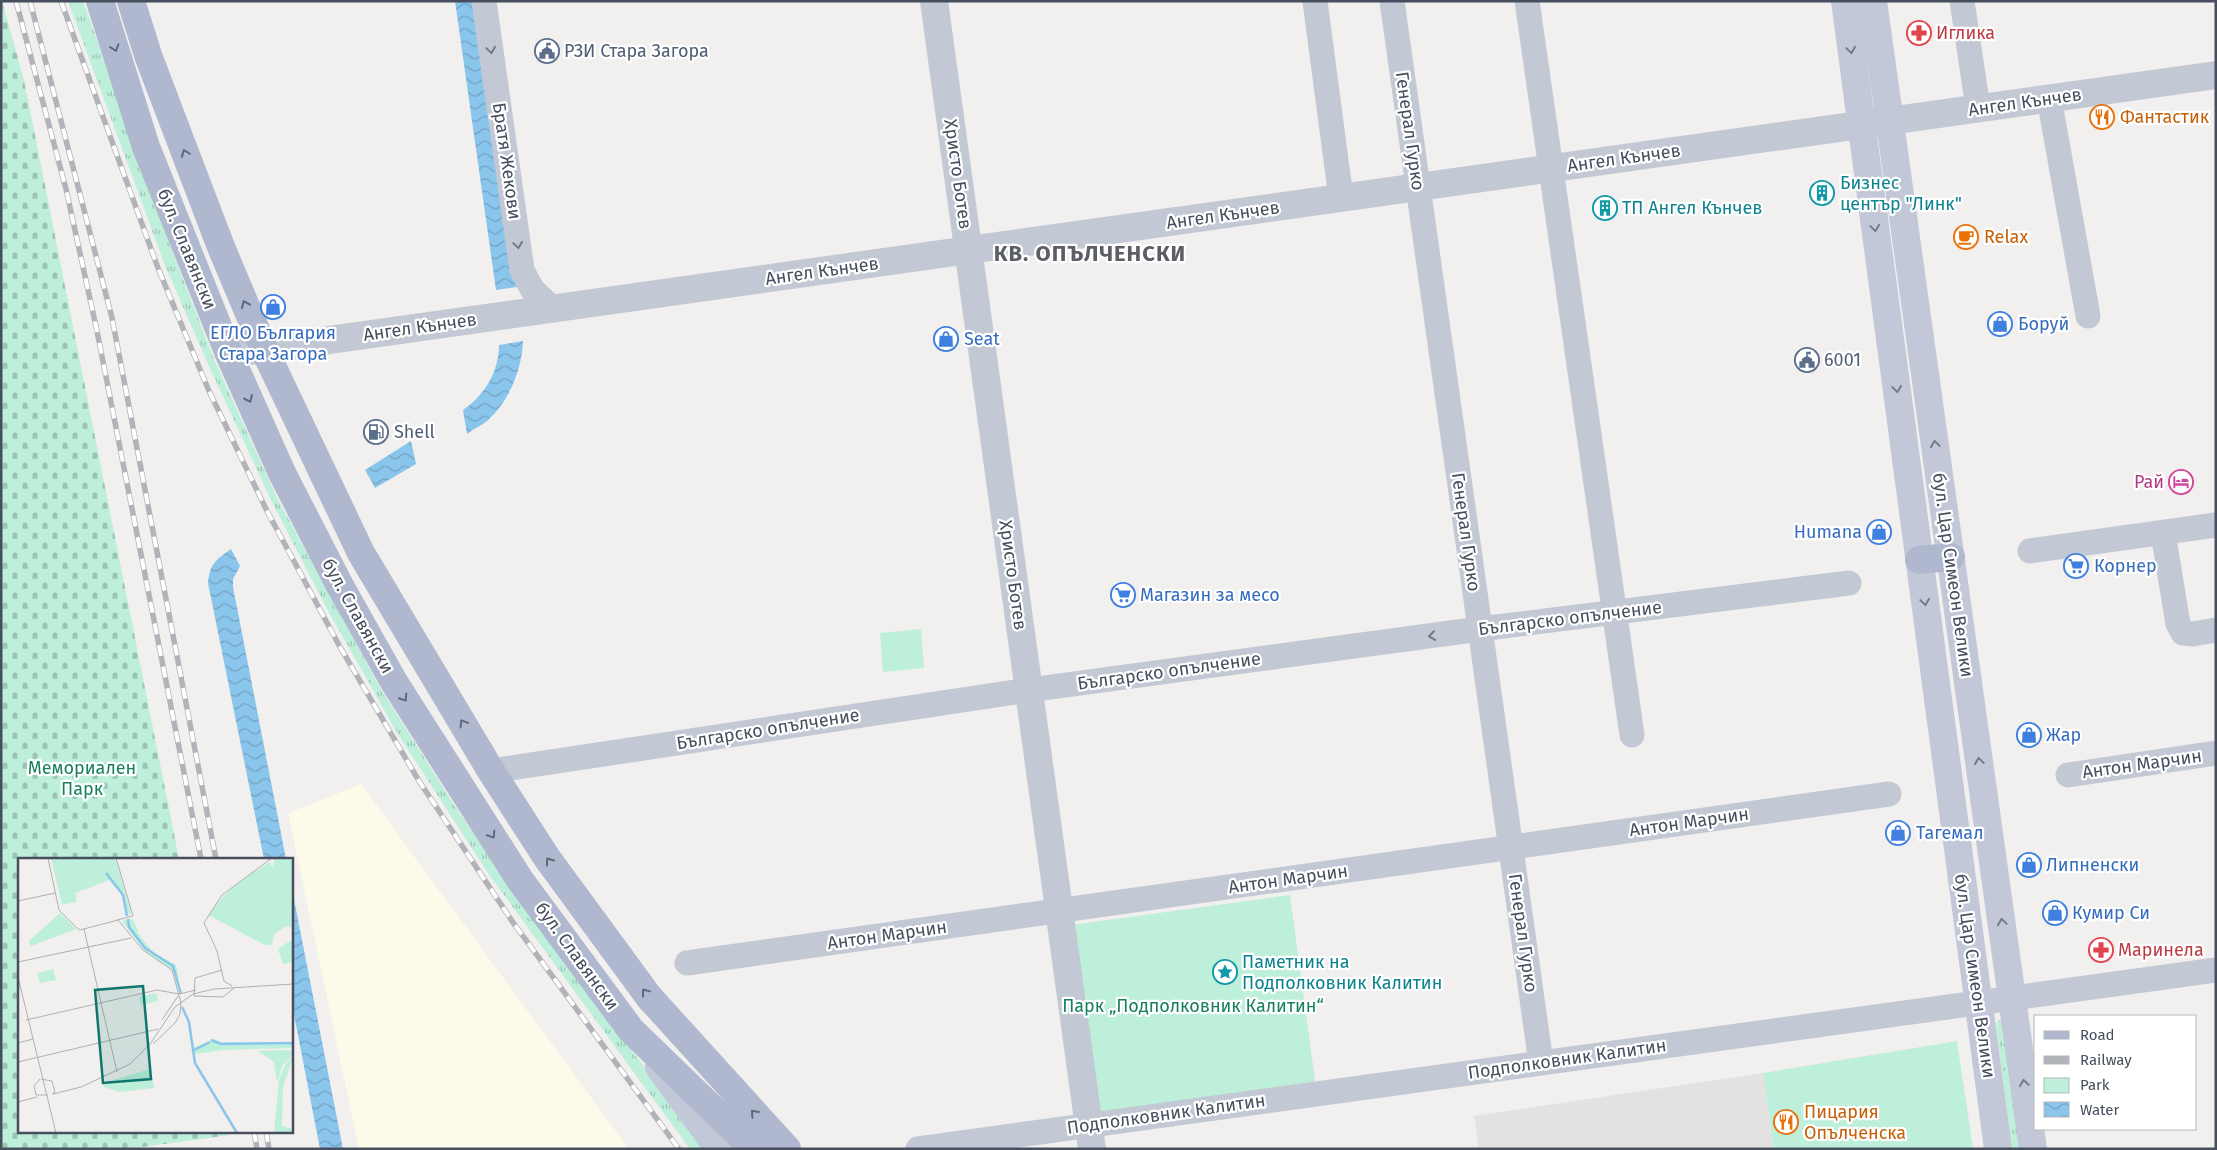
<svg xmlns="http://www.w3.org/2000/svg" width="2217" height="1150" font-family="'Fira Sans',sans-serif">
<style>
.commercial{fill:#fcfae8}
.education{fill:#e3e1e1}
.grass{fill:url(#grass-tufts)}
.cemetery{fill:url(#cemetery-stones)}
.park{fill:#bdefda}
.water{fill:url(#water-waves)}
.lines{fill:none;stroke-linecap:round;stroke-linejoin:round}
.minor{stroke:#c2c8d4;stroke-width:25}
.tertiary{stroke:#c2c8d4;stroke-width:28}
.secondary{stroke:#c2c8d8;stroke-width:28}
.primary{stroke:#afb8ce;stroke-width:28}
.rail-casing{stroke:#b1b3b9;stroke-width:5.5}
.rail{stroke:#fff;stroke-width:4;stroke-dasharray:11;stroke-linecap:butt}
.oneway{stroke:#616879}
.oneway2{stroke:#727987}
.oneway3{stroke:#727988}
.labels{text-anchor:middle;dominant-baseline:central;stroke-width:4.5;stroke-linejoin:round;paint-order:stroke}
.health-label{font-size:18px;fill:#be3a42;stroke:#fff;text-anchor:start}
.service-label{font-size:18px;fill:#4e5e75;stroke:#fff;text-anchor:start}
.street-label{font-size:18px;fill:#474e5d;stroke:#fff}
.food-label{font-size:18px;fill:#c56008;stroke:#fff;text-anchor:start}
.culture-label{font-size:18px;fill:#0d838f;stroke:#fff;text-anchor:start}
.shop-label{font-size:18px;fill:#366cbe;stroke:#fff;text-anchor:start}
.hotel-label{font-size:18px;fill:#b23c85;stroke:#fff;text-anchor:end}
.park-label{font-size:18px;fill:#177f5f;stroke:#fff}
.district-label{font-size:22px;font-weight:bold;letter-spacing:1px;fill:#5b5e64;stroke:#fff}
.inset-river{fill:none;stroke:#8ac5ec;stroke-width:2.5}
.inset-road{fill:none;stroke:#aeafb5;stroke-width:1}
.view{fill:#0f766e;fill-opacity:0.15;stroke:#0f766e;stroke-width:2.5}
.inset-edge{fill:none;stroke:#474e5d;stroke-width:2.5}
</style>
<defs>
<pattern id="grass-tufts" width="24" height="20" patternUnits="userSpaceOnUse" patternTransform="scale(1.25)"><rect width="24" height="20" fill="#bdefda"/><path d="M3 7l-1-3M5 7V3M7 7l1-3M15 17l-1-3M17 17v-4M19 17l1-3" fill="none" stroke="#9bc4b4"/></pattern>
<pattern id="cemetery-stones" width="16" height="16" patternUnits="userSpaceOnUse" patternTransform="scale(1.25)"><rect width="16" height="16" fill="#bdefda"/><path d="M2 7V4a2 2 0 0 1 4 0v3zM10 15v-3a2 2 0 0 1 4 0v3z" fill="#9bc4b4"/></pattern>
<pattern id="water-waves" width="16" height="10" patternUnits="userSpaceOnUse" patternTransform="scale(1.25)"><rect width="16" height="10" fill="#8ac5ec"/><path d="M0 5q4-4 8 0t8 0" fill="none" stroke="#73a2c2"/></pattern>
</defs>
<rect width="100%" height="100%" fill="#f2efef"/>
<path class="commercial" d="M 361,784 L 629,1149 L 359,1149 L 288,813 Z"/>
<path class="education" d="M 1763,1073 L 1774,1149 L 1479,1149 L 1474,1116 Z"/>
<path class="grass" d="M 68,1 L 83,1 L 174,256 L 214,359 L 277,498 L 382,691 L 460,814 L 598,1006 L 707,1149 L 690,1149 L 490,876 L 399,736 L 327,609 L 271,500 L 207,362 L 164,263 Z
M 1999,1020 L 2003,1021 L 2022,1149 L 2012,1149 L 1996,1024 Z"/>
<path class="cemetery" d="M 2,1 L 24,80 L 179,859 L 19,859 L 19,1131 L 230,1131 L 230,1135 L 128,1149 L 1,1149 Z"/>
<path class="park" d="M 921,629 L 924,668 L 883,672 L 880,633 Z
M 1290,895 L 1316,1088 L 1097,1118 L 1071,925 Z
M 1957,1041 L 1973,1149 L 1774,1149 L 1763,1073 Z"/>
<path class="water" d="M 455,1 L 476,1 L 517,287 L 496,290 Z
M 523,341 C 522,369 509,402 487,421 C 481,426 473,429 467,434 L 463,410 C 485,395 499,371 499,345 Z
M 411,441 L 416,464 L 375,488 L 365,470 Z
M 231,549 L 240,566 L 233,579 L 233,587 L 286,859 L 264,859 L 208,583 C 210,563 216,560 231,549 Z
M 291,884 L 343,1149 L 320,1149 L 291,999 Z"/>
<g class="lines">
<path class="minor" d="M 484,1 L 522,270 L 532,289 L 553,309
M 1315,1 L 1341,198
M 1392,1 L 1541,1063
M 1527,1 L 1632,735
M 1962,1 L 1978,108
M 2049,98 L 2088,316
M 2163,533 L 2178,624 L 2183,633 L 2193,634 L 2216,630
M 2030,551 L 2216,525
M 491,771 L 1029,690 L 1480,629 L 1849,583
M 2068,775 L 2216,753
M 687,963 L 1889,794
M 918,1149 L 2216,970"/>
<path class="tertiary" d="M 934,1 L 1092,1149
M 229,354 L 2216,75"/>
<path class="secondary" d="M 1845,1 L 1998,1149
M 1873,1 L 2033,1149
M 659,1067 L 719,1149"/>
<path class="primary" d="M 100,1 L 146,147 L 229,354 L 282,473 L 339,584 L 394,682 L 520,880 L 631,1030 L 754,1149
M 131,1 L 149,58 L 221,247 L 264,349 L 361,553 L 491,771 L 547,858 L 649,997 L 787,1149
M 1919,560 L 1951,557"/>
<defs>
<path id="rail" d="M 16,1 L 66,189 L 97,331 L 201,859
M 30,1 L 112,318 L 216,859
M 61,1 L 158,268 L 209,391 L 267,511 L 340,647 L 419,781 L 512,921 L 679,1149
M 254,1131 L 257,1149
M 266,1131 L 269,1149"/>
</defs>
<use href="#rail" class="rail-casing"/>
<use href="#rail" class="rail"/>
</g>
<defs><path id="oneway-chevron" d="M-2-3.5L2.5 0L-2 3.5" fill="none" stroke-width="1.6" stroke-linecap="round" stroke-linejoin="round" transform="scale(1.25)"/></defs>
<g class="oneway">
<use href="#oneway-chevron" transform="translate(115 48) rotate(72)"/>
<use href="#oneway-chevron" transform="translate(185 153) rotate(-111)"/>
<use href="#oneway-chevron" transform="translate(245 304) rotate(-113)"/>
<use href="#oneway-chevron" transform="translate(249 399) rotate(66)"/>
<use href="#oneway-chevron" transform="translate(404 698) rotate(57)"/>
<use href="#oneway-chevron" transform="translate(463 723) rotate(-121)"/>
<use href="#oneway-chevron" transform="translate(492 835) rotate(57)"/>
<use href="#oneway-chevron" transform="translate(549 861) rotate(-125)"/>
<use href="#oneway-chevron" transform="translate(645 992) rotate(-127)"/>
<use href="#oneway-chevron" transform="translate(754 1113) rotate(-132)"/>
</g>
<g class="oneway2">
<use href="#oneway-chevron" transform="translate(491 50) rotate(82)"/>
<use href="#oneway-chevron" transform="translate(518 245) rotate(82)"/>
<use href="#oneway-chevron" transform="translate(1432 636) rotate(172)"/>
</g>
<g class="oneway3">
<use href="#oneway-chevron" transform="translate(1851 50) rotate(82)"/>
<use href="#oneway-chevron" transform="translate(1875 228) rotate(82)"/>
<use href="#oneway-chevron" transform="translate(1897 389) rotate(82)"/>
<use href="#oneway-chevron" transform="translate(1935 444) rotate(-98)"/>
<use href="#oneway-chevron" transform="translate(1925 602) rotate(82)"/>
<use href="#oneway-chevron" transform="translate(1979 761) rotate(-98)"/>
<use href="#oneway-chevron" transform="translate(2002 922) rotate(-98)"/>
<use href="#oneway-chevron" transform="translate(2024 1083) rotate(-98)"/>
</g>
<defs>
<symbol id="pharmacy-ring" viewBox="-11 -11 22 22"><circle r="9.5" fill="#fff" stroke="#e0444e" stroke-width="1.5"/><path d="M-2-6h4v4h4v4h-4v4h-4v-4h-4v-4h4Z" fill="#e0444e"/></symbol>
<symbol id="civic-ring" viewBox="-11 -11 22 22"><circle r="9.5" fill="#fff" stroke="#5c6f8a" stroke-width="1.5"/><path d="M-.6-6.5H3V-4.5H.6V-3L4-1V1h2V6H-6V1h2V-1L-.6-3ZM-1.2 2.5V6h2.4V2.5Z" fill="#5c6f8a"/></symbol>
<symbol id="restaurant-ring" viewBox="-11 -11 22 22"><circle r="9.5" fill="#fff" stroke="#e8710a" stroke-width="1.5"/><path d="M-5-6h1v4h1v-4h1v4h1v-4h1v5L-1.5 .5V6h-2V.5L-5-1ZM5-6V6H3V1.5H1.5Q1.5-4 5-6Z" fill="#e8710a"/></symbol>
<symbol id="building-ring" viewBox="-11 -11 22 22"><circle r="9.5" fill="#fff" stroke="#0f9aa8" stroke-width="1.5"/><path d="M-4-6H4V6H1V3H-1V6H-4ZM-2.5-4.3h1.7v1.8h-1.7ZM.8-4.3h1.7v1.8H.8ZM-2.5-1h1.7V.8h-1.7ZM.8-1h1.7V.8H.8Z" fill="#0f9aa8"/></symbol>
<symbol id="cafe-ring" viewBox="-11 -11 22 22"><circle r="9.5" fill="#fff" stroke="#e8710a" stroke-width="1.5"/><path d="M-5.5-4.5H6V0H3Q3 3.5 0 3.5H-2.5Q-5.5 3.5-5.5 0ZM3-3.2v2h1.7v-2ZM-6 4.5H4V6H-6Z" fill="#e8710a"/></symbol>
<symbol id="shop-ring" viewBox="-11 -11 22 22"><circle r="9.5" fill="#fff" stroke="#3f7fe0" stroke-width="1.5"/><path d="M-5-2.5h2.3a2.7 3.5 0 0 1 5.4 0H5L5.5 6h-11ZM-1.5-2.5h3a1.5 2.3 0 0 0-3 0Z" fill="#3f7fe0"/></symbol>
<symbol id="fuel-ring" viewBox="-11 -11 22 22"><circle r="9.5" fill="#fff" stroke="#5c6f8a" stroke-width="1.5"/><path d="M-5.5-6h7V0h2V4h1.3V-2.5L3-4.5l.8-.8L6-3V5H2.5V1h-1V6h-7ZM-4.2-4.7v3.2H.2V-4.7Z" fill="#5c6f8a"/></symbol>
<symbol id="hotel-ring" viewBox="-11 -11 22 22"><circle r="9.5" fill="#fff" stroke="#d1479c" stroke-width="1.5"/><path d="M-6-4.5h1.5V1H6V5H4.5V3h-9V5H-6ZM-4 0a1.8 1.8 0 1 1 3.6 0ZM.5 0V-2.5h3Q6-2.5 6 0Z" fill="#d1479c"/></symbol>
<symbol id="supermarket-ring" viewBox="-11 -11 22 22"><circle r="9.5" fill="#fff" stroke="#3f7fe0" stroke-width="1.5"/><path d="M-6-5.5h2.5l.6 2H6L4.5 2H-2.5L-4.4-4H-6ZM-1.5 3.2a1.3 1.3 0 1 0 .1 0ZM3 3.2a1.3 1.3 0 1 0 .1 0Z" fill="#3f7fe0"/></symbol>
<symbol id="sight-ring" viewBox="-11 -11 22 22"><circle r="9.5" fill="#fff" stroke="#0f9aa8" stroke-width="1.5"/><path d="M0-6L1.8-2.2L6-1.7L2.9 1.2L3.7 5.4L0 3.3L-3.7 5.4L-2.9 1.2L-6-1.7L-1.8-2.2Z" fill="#0f9aa8"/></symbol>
</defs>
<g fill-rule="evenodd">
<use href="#pharmacy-ring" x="1905" y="19" width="28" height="28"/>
<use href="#civic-ring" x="533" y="37" width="28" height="28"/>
<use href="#restaurant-ring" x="2088" y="103" width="28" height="28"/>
<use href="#building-ring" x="1808" y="179" width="28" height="28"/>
<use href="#building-ring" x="1591" y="194" width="28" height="28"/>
<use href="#cafe-ring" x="1952" y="223" width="28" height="28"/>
<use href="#shop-ring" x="259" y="293" width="28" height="28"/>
<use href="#shop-ring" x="1986" y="310" width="28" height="28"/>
<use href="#shop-ring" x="932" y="325" width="28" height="28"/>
<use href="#civic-ring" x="1793" y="346" width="28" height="28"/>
<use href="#fuel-ring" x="362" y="418" width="28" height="28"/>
<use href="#hotel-ring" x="2167" y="468" width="28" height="28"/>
<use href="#shop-ring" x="1865" y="518" width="28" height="28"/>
<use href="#supermarket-ring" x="2062" y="552" width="28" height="28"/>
<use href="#supermarket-ring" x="1109" y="581" width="28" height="28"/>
<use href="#shop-ring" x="2015" y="721" width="28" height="28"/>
<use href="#shop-ring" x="1884" y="819" width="28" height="28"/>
<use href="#shop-ring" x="2015" y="851" width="28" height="28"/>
<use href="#shop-ring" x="2041" y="899" width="28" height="28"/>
<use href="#pharmacy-ring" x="2087" y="936" width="28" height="28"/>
<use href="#sight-ring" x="1211" y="958" width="28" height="28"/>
<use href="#restaurant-ring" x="1772" y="1108" width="28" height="28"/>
</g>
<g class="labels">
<g class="health-label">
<text x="1936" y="33">Иглика</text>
<text x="2118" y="950">Маринела</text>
</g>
<g class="service-label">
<text x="564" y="51">РЗИ Стара Загора</text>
<text x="1824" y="360">6001</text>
<text x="394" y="432">Shell</text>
</g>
<g class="street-label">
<text transform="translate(2025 102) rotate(-8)">Ангел Кънчев</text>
<text transform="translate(1410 131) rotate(82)">Генерал Гурко</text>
<text transform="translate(1624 158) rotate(-8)">Ангел Кънчев</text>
<text transform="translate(507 161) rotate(82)">Братя Жекови</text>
<text transform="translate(958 174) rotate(82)">Христо Ботев</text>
<text transform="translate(1223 215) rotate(-8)">Ангел Кънчев</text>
<text transform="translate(187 249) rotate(68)">бул. Славянски</text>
<text transform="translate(822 271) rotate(-8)">Ангел Кънчев</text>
<text transform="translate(420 327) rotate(-8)">Ангел Кънчев</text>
<text transform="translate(1466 532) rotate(82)">Генерал Гурко</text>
<text transform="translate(1013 575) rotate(82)">Христо Ботев</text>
<text transform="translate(1953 575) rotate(82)">бул. Цар Симеон Велики</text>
<text transform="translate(358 616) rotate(61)">бул. Славянски</text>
<text transform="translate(1570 618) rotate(-7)">Българско опълчение</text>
<text transform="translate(1169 671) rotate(-8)">Българско опълчение</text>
<text transform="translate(768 729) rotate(-9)">Българско опълчение</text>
<text transform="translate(2142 764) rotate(-8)">Антон Марчин</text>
<text transform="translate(1689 822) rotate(-8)">Антон Марчин</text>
<text transform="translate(1288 879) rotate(-8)">Антон Марчин</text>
<text transform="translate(1523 933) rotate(82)">Генерал Гурко</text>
<text transform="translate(887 935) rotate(-8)">Антон Марчин</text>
<text transform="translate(577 956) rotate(54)">бул. Славянски</text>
<text transform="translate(1975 976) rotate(82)">бул. Цар Симеон Велики</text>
<text transform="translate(1567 1059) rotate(-8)">Подполковник Калитин</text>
<text transform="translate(1166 1114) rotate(-8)">Подполковник Калитин</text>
</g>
<g class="food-label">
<text x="2120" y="117">Фантастик</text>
<text x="1984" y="237">Relax</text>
<text x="1804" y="1112">Пицария<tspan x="1804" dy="21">Опълченска</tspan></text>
</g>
<g class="culture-label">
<text x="1840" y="183">Бизнес<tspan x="1840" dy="21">център "Линк"</tspan></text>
<text x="1622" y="208">ТП Ангел Кънчев</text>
<text x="1242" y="962">Паметник на<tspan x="1242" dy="21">Подполковник Калитин</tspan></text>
</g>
<g class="shop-label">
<text x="2018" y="324">Боруй</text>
<text x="273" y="333" text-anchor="middle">ЕГЛО България<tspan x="273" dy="21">Стара Загора</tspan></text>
<text x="964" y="339">Seat</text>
<text x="1862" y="532" text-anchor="end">Humana</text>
<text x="2094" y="566">Корнер</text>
<text x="1140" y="595">Магазин за месо</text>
<text x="2046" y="735">Жар</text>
<text x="1916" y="833">Тагемал</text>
<text x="2046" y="865">Липненски</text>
<text x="2072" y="913">Кумир Си</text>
</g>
<g class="hotel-label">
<text x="2164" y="482">Рай</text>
</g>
<g class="park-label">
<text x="82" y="768">Мемориален<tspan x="82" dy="21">Парк</tspan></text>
<text x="1193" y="1006">Парк „Подполковник Калитин“</text>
</g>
<g class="district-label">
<text x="1090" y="253">КВ. ОПЪЛЧЕНСКИ</text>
</g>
</g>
<g transform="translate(18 858)">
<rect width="275" height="275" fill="#f2efef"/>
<path d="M 115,61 L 122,78 L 136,95 L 158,107 L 161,121 L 158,122 L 156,114 L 128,94 L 104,63 ZM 196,181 L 203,184 L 275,184 L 275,190 L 205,192 L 176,196 L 175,190 ZM 275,192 L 275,197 L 264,208 L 259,224 L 256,204 L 240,193 ZM 275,199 L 265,229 L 264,268 L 275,271 L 275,275 L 256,275 L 261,221 L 268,205 Z" fill="#bdefda"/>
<path d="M 257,0 L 275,0 L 275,70 L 269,68 L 256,76 L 254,88 L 210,66 L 207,37 L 236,13 L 253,15 ZM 275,81 L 275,104 L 265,106 L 260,91 Z" fill="#bdefda"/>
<path d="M 132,211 L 136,230 L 102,234 L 86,229 L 85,225 Z" fill="#bdefda"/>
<path d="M 33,0 L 97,0 L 113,54 L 111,58 L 104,36 L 91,22 L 58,35 L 58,44 L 44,47 ZM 252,4 L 270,48 L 249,88 L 190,57 L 212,31 ZM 42,55 L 58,71 L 13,88 L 11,83 ZM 35,111 L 38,122 L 22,125 L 19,115 ZM 138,135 L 140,143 L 123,147 L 121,139 Z" fill="#bdefda"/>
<path class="inset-river" d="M 88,15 L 105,37 L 109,58M 110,61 L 111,69 L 127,90 L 155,108 L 163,136M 164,149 L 171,164 L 177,205 L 219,275M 193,182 L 203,186 L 275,185M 176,192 L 192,184"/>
<path class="inset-road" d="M 30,0 L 41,52 L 59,70M 98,0 L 115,58 L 99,62M 0,43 L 37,35M 59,70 L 62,72 L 100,62 L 125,92 L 154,112 L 163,145 L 162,156 L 157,165 L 135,186M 66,71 L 99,214M 0,104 L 113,80M 204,112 L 177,120 L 176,138 L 205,139 L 216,130M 0,119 L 38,275M 214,128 L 206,123 L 199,93 L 186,65 L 204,37 L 254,0M 8,162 L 139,132 L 161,136 L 178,132M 144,162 L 160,138M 0,185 L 15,181M 0,204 L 140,171M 22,221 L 16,228 L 18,237 L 30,237M 23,221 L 34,223 L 37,234 L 34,236M 35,236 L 63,229 L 112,206 L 132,186 L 157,149 L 175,136 L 196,131 L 275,126M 0,244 L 19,239"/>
<path class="view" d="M 125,128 L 133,221 L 85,225 L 77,132 Z"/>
<rect width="275" height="275" class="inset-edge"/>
</g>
<rect width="2217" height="1150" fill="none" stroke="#474e5d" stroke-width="5"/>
<rect x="2034" y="1015" width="162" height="115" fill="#ffffff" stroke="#b5b8be"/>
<rect x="2044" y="1031" width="25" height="8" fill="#afb8ce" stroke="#b5b8be"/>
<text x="2080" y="1040" font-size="15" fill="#474e5d">Road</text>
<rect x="2044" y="1056" width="25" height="8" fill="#b1b3b9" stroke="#b5b8be"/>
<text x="2080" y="1065" font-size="15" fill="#474e5d">Railway</text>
<rect x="2044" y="1078" width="25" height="15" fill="#bdefda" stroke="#b5b8be"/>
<text x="2080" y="1090" font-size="15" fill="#474e5d">Park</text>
<rect x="2044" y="1102" width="25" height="15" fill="url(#water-waves)" stroke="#b5b8be"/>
<text x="2080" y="1115" font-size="15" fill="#474e5d">Water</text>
</svg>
